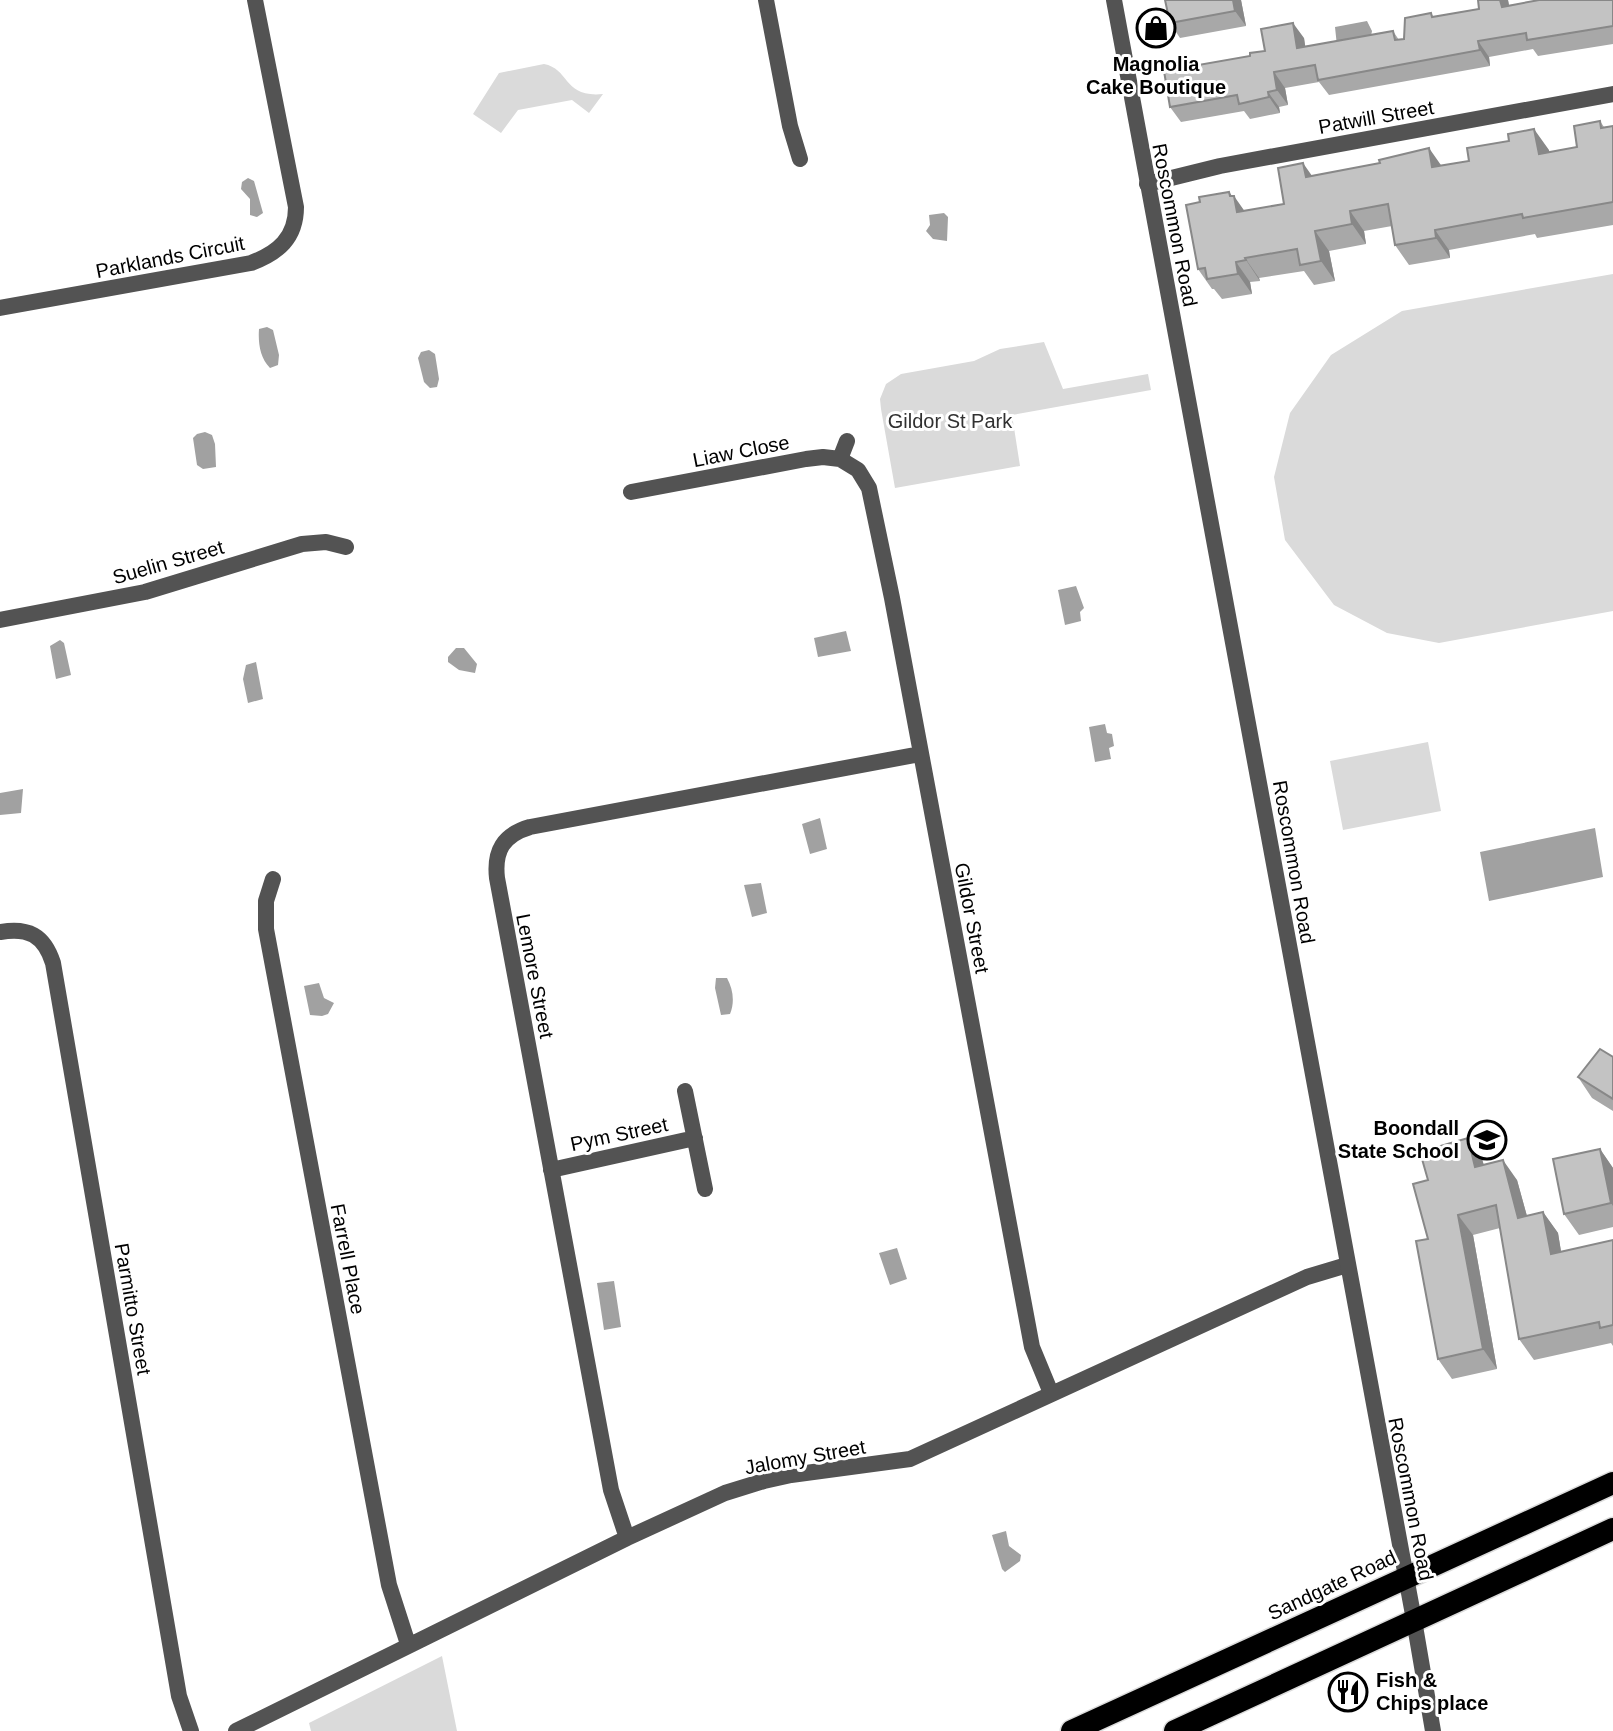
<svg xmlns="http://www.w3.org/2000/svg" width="1613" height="1731" font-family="Arial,sans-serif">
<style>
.green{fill:#dadada}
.water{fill:#a1a1a1}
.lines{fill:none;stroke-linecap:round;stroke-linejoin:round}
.trunk-casing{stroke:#dbdbdb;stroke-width:25}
.minor{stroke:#535353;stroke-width:16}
.tertiary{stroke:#535353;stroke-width:16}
.trunk{stroke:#000;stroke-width:22}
.wall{fill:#a8a8a8}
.shaded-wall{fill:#888}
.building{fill:#c3c3c3;stroke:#888;stroke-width:2}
.labels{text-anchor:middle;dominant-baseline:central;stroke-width:6;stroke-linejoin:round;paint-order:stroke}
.poi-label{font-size:20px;font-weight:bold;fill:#000;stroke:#fff}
.street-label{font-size:20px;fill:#000;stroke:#fff}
.park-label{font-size:20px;fill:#313131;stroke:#fff}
</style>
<rect width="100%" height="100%" fill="#fff"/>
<path class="green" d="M 544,64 C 570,69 563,98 603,94 L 589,113 L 572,100 L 518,110 L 501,133 L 473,114 L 499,73 Z
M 1613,274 L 1613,611 L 1439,643 L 1387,633 L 1334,605 L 1285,540 L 1274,477 L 1290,413 L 1331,355 L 1402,311 Z
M 1044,342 L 1063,389 L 1148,374 L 1151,390 L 1012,415 L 1020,466 L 895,488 L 881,409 L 880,399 L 886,384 L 901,374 L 974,361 L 1000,349 Z
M 1428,742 L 1441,811 L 1343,830 L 1330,761 Z
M 442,1656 L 457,1731 L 311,1731 L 309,1723 Z"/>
<path class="water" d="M 1367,21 L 1372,31 L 1370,41 L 1337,46 L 1335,27 Z
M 248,178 L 254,181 L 263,213 L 257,217 L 250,215 L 250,199 L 241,189 L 242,182 Z
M 944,213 L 948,217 L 947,241 L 933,239 L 926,231 L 930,225 L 929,215 Z
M 267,327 L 273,330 L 279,355 L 278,365 L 270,368 C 260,358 258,343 259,329 Z
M 429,350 L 435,354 L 439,379 L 437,387 L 430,388 L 424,382 L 418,358 L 421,352 Z
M 205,432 L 212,435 L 215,444 L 216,467 L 203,469 L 197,465 L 193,438 L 197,434 Z
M 1076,586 L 1084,608 L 1080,612 L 1081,621 L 1065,625 L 1058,590 Z
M 846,631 L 851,651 L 818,657 L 814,638 Z
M 60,640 L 64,643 L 71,675 L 56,679 L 50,646 Z
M 456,648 L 464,648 L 477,664 L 475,673 L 459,670 L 448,662 L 448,657 Z
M 256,662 L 263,699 L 248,703 L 243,679 L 246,665 Z
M 1105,724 L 1107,733 L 1112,734 L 1114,746 L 1109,748 L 1111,759 L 1095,762 L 1089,727 Z
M 23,789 L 21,813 L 0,815 L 0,793 Z
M 820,818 L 827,849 L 810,854 L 802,824 Z
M 1595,828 L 1603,877 L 1489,901 L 1480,852 Z
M 761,883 L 767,913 L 752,917 L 744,885 Z
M 716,978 L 727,978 C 733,989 735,1002 730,1014 L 721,1015 L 715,988 Z
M 319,983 L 324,998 L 334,1003 L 328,1014 L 322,1016 L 310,1015 L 304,986 Z
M 897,1248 L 907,1279 L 890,1285 L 879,1253 Z
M 614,1281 L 621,1327 L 604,1330 L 597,1283 Z
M 1006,1531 L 1009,1546 L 1021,1555 L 1020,1561 L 1005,1572 L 1002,1569 L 992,1535 Z"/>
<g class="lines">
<defs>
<path id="trunk" d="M 1072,1731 L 1613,1483
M 1175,1731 L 1613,1529"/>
</defs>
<use href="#trunk" class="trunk-casing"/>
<path class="minor" d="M 766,0 L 790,126 L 800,159
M 1147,184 L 1220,166 L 1613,94
M 0,308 L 251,263 C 278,253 296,238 296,207 L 255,0
M 840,459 L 858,470 L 869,488 L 892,598 L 1032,1347 L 1051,1393
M 631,492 L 806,459 L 823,457 L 840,459 L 847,441
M 0,620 L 145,592 L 302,544 L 326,542 L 346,547
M 273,879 L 266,901 L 266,929 L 389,1585 L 408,1644
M 0,932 C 28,927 44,935 53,963 L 179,1696 L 191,1731
M 685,1091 L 705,1189
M 551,1170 L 695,1138
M 627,1538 L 611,1490 L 497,878 C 494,851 503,835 530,827 L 920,754
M 1414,1620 L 1433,1731
M 236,1731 L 627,1538 L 725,1493 L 764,1481 L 791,1475 L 910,1459 L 1307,1277 L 1347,1265"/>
<path class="tertiary" d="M 1114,0 L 1414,1620"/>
<use href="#trunk" class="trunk"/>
</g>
<path class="wall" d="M 1165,0 L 1241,0 L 1246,26 L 1180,38 L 1170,23 Z
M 1478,0 L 1508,0 L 1509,5 L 1613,0 L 1613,44 L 1538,56 L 1533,49 L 1489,57 L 1490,66 L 1329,95 L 1319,82 L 1285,88 L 1288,105 L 1279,107 L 1280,113 L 1250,119 L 1244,111 L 1181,122 L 1170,107 L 1250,56 L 1304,38 L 1305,47 L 1393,31 L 1399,40 L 1404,39 L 1431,13 L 1433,17 L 1479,9 Z
M 1600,121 L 1604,127 L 1613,126 L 1613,225 L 1537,238 L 1535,234 L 1449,250 L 1450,258 L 1409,265 L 1395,245 L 1392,226 L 1364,231 L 1366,244 L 1329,251 L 1335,281 L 1314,285 L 1304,271 L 1259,278 L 1260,281 L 1250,282 L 1252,294 L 1222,299 L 1214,289 L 1212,289 L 1198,269 L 1200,202 L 1229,192 L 1244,211 L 1284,204 L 1312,176 L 1441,166 L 1549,150 L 1549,152 L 1577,147 Z
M 1613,1057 L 1613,1111 L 1592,1098 L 1578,1077 Z
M 1468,1138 L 1482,1159 L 1484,1165 L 1517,1180 L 1527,1216 L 1543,1212 L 1558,1233 L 1561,1252 L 1613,1240 L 1613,1346 L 1611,1343 L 1534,1360 L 1519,1339 L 1500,1228 L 1473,1235 L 1497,1369 L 1452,1379 L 1438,1359 L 1428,1239 L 1428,1180 Z
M 1600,1149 L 1613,1168 L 1613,1227 L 1579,1235 L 1564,1214 Z"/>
<path class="shaded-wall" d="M 1233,0 L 1241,0 L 1246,26 L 1235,11 Z
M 1500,0 L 1508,0 L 1512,22 L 1502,7 Z
M 1293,23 L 1304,38 L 1308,64 L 1297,48 Z
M 1478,41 L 1489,57 L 1490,66 L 1480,50 Z
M 1274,72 L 1285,88 L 1288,105 L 1277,90 Z
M 1268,92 L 1279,107 L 1280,113 L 1269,97 Z
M 1534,129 L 1549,150 L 1553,174 L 1539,154 Z
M 1429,148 L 1443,168 L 1432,167 Z
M 1303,163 L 1317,183 L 1306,177 Z
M 1229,192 L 1234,199 L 1234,196 L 1248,216 L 1237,212 Z
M 1350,211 L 1364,231 L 1366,244 L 1352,224 Z
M 1435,230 L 1449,250 L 1450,258 L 1436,238 Z
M 1315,231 L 1329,251 L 1335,281 L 1321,261 Z
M 1245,258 L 1259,278 L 1260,281 L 1246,260 Z
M 1236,262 L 1250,282 L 1252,294 L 1238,274 Z
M 1468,1138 L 1482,1159 L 1490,1188 L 1475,1167 Z
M 1600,1149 L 1613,1168 L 1613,1206 L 1611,1203 Z
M 1503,1160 L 1517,1180 L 1533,1238 L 1518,1218 Z
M 1543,1212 L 1558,1233 L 1565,1275 L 1551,1254 Z
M 1458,1215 L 1473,1235 L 1497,1369 L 1483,1349 Z"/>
<path class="building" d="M 1165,0 L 1233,0 L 1235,11 L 1170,23 Z
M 1478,0 L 1500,0 L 1502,7 L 1539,0 L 1613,0 L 1613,26 L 1527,40 L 1526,33 L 1478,41 L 1480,50 L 1318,80 L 1315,65 L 1274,72 L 1277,90 L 1268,92 L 1269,97 L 1239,104 L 1237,95 L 1170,107 L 1164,71 L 1250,56 L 1250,53 L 1265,51 L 1261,29 L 1293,23 L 1297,48 L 1393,31 L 1395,40 L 1404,39 L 1405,18 L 1431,13 L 1432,17 L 1479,9 Z
M 1600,121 L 1601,128 L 1613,126 L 1613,202 L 1523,218 L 1522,214 L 1435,230 L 1436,238 L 1395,245 L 1388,204 L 1350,211 L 1352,224 L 1315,231 L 1321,261 L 1300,265 L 1297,249 L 1245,258 L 1246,260 L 1236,262 L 1238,274 L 1207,279 L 1205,268 L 1198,269 L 1186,205 L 1200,202 L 1199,197 L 1229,192 L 1230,196 L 1234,196 L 1237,212 L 1284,204 L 1278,168 L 1303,163 L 1306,177 L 1380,163 L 1379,160 L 1429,148 L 1432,167 L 1469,161 L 1467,148 L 1509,141 L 1508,134 L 1534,129 L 1539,154 L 1577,147 L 1574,126 Z
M 1600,1049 L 1613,1057 L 1613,1099 L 1578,1077 Z
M 1468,1138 L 1475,1167 L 1503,1160 L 1518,1218 L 1543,1212 L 1551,1254 L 1613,1240 L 1613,1325 L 1600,1328 L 1599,1322 L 1519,1339 L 1496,1205 L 1458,1215 L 1483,1349 L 1438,1359 L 1416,1241 L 1428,1239 L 1413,1184 L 1428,1180 L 1420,1152 Z
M 1600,1149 L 1611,1203 L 1564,1214 L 1553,1159 Z"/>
<defs>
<symbol id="shop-ring" viewBox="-11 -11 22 22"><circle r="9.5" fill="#fff" stroke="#000" stroke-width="1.5"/><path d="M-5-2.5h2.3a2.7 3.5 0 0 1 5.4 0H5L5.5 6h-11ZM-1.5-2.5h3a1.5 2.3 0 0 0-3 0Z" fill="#000"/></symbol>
<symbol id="school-ring" viewBox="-11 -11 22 22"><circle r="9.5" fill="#fff" stroke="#000" stroke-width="1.5"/><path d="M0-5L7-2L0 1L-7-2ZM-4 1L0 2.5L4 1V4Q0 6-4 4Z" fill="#000"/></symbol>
<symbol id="restaurant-ring" viewBox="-11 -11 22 22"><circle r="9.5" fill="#fff" stroke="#000" stroke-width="1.5"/><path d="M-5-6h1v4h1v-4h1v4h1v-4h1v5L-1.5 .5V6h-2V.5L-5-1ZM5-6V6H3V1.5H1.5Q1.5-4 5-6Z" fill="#000"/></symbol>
</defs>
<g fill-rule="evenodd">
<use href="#shop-ring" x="1134" y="6" width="44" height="44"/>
<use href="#school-ring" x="1465" y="1118" width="44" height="44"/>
<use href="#restaurant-ring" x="1326" y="1670" width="44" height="44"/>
</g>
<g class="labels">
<g class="poi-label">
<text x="1156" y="64">Magnolia<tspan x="1156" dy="23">Cake Boutique</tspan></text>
<text x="1459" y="1128" text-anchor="end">Boondall<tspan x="1459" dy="23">State School</tspan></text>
<text x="1376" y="1680" text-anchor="start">Fish &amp;<tspan x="1376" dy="23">Chips place</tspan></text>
</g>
<g class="street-label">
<text transform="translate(1376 117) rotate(-10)">Patwill Street</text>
<text transform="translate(1175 225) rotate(79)">Roscommon Road</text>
<text transform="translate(170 257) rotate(-11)">Parklands Circuit</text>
<text transform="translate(741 451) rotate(-11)">Liaw Close</text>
<text transform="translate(168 562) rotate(-16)">Suelin Street</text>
<text transform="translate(1294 862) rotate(80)">Roscommon Road</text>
<text transform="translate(972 918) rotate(79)">Gildor Street</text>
<text transform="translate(535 976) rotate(79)">Lemore Street</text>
<text transform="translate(619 1134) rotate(-12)">Pym Street</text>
<text transform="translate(348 1259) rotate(79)">Farrell Place</text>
<text transform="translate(133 1309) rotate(80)">Parmitto Street</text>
<text transform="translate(805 1457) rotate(-10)">Jalomy Street</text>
<text transform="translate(1411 1499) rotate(79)">Roscommon Road</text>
<text transform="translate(1332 1585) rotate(-25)">Sandgate Road</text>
</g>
<g class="park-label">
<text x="950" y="421">Gildor St Park</text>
</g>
</g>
</svg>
